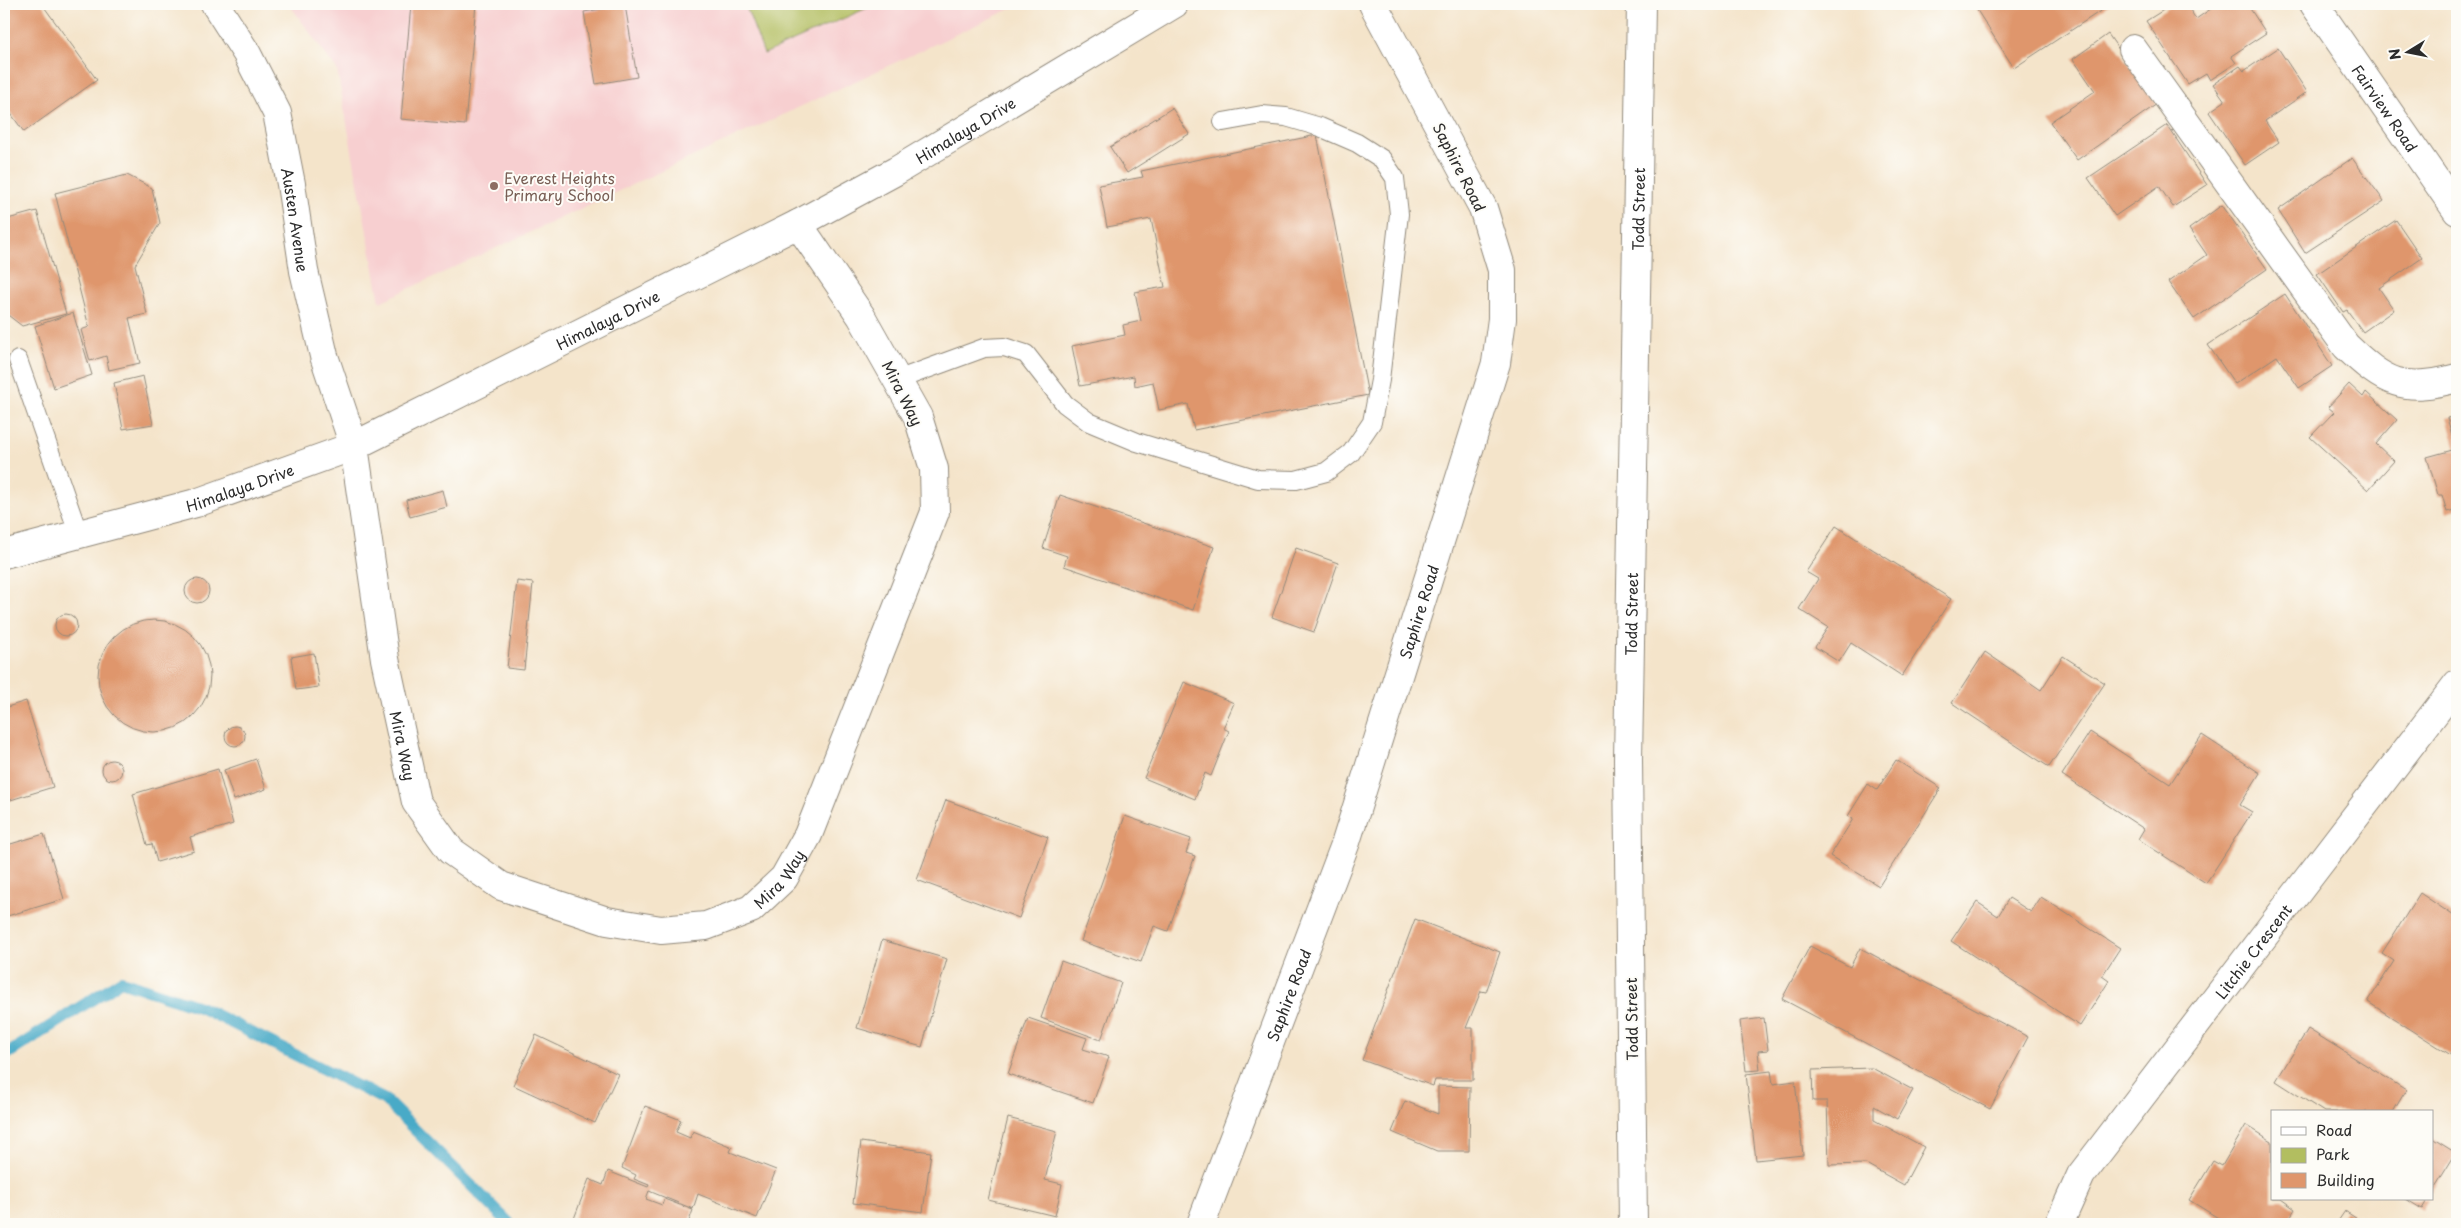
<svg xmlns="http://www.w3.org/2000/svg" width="2461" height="1228" font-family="'Playpen Sans',sans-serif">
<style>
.built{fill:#f7cfd0}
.green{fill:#b2be60;stroke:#6e7446}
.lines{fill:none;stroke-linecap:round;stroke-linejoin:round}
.stream{stroke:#48aac7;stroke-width:12}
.building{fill:#df966c}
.lane-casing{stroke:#90887a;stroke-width:20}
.street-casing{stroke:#90887a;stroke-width:30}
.secondary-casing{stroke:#90887a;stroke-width:30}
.lane{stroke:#fff;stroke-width:18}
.street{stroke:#fff;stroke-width:28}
.secondary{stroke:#fff;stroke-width:28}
.education-dot{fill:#8d6e63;stroke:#fdfcf7;stroke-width:2}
.labels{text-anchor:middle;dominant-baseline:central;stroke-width:4;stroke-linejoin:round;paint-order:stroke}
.street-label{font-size:15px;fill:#2b2b2b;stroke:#fdfcf7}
.education-label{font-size:15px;fill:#785e54;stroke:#fdfcf7;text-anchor:start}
</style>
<rect width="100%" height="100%" fill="#fdfcf7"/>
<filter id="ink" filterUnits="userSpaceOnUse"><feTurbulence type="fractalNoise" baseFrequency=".02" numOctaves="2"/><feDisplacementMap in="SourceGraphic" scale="10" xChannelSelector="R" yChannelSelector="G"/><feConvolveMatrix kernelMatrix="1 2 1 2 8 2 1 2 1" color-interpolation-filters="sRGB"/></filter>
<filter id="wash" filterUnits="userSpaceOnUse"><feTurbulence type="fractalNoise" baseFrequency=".0096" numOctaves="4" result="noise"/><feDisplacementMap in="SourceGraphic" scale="20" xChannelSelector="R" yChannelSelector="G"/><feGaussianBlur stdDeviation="1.12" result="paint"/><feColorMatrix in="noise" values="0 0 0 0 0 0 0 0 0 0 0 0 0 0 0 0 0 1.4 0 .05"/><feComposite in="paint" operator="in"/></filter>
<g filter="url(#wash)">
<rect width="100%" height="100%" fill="#f4e4ca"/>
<path class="built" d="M 289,4 L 1021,4 L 380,302 L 337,70 Z"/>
<path class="green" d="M 745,4 L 876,4 L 764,54 Z"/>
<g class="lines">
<path class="stream" d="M 4,1056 L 121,981 L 202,1008 L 385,1100 L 510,1224"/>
</g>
<g id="blocks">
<path class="building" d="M 4,4 L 42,4 L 97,80 L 24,132 L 4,104 Z
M 411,4 L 476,4 L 465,125 L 401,119 Z
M 1973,4 L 2111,4 L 2014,68 Z
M 2173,4 L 2186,4 L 2196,19 L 2218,4 L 2247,4 L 2266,33 L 2231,56 L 2236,63 L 2210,80 L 2206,73 L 2188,84 L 2146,21 Z
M 625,5 L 637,77 L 596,84 L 584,12 Z
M 2108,34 L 2157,104 L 2077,160 L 2050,122 L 2095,91 L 2073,59 Z
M 2278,48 L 2307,92 L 2265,121 L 2279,142 L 2245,165 L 2209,112 L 2225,101 L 2213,84 L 2240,66 L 2244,71 Z
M 1172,108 L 1189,134 L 1127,173 L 1110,147 Z
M 2167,125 L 2207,185 L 2173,207 L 2159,186 L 2115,216 L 2088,178 Z
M 1317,135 L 1368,395 L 1194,430 L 1188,404 L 1159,410 L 1153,382 L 1135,386 L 1134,376 L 1080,386 L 1072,346 L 1125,335 L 1123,325 L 1141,321 L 1135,292 L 1165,287 L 1151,219 L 1107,227 L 1099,185 L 1143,177 L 1141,171 Z
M 2352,158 L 2384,201 L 2305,253 L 2278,210 Z
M 127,175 L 152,188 L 160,223 L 135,265 L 147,314 L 129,318 L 140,363 L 109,370 L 106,356 L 90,361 L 81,330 L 89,327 L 55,193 Z
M 2222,205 L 2267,269 L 2194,319 L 2168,282 L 2207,255 L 2189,229 Z
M 37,211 L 66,314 L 22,326 L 4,312 L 4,220 Z
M 2396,220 L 2422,258 L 2379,288 L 2394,310 L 2363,332 L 2347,310 L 2343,312 L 2317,274 Z
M 2285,294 L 2332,366 L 2299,388 L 2277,356 L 2235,384 L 2208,345 Z
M 73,313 L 92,375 L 54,388 L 35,326 Z
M 143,376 L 153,424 L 123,429 L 114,383 Z
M 2349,384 L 2363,397 L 2366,392 L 2397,420 L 2376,444 L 2394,461 L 2368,490 L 2310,437 L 2334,412 L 2328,407 Z
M 2457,416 L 2457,509 L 2447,512 L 2442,495 L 2438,495 L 2427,457 L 2456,449 L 2447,418 Z
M 443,490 L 447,507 L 410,517 L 406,500 Z
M 1060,495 L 1214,547 L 1193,610 L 1064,566 L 1067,556 L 1043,548 Z
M 1836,526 L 1951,599 L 1902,676 L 1851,643 L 1839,662 L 1815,647 L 1828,627 L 1799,609 L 1818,579 L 1806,572 Z
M 1296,548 L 1338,563 L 1314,632 L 1272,617 Z
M185 591a12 12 0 1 1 24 0a12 12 0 1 1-24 0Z
M 517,581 L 533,583 L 524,670 L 507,668 Z
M55 625a11 11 0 1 1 22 0a11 11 0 1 1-22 0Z
M98 676a56 56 0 1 1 112 0a56 56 0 1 1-112 0Z
M 1985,652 L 2041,690 L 2063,656 L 2105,683 L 2049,767 L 1952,703 Z
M 314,653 L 319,687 L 296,690 L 291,657 Z
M 1184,682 L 1234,703 L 1223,728 L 1229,731 L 1211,776 L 1205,773 L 1195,799 L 1144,778 Z
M 26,701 L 53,787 L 4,802 L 4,708 Z
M225 736a10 10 0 1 1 20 0a10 10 0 1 1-20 0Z
M 2090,732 L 2170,784 L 2202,735 L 2260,773 L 2240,805 L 2252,812 L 2206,883 L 2138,839 L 2144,829 L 2062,775 Z
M 256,759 L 266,789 L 234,800 L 224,770 Z
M102 770a10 10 0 1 1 20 0a10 10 0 1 1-20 0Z
M 1896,760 L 1941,788 L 1879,886 L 1830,856 L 1853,819 L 1848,816 L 1868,784 L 1877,790 Z
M 218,769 L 233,824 L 190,837 L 194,851 L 157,862 L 152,844 L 147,845 L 133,794 Z
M 946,800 L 1048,837 L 1019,918 L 917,880 Z
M 1125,816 L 1191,839 L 1186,853 L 1195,856 L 1168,931 L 1154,926 L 1141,962 L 1081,941 Z
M 44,834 L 64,899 L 4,917 L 4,846 Z
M 2420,893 L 2457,918 L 2457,942 L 2453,949 L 2457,952 L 2457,1059 L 2368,1002 L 2394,961 L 2382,953 Z
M 2041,897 L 2120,948 L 2102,976 L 2109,981 L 2080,1026 L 1951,941 L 1977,902 L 1998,916 L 2009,898 L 2031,912 Z
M 1415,919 L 1500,952 L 1486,992 L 1481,991 L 1466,1028 L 1473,1028 L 1473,1080 L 1435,1080 L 1433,1086 L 1362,1060 Z
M 882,940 L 947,959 L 922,1047 L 857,1028 Z
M 1810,946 L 1850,967 L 1860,948 L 2028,1037 L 1990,1109 L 1782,999 Z
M 1061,961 L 1121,983 L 1101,1040 L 1041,1018 Z
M 1028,1018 L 1087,1038 L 1083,1049 L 1109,1057 L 1093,1103 L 1008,1074 Z
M 1764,1018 L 1768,1050 L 1758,1051 L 1760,1070 L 1746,1071 L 1740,1021 Z
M 2308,1029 L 2406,1090 L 2393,1112 L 2324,1112 L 2276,1081 Z
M 536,1035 L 618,1074 L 595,1123 L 513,1085 Z
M 1872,1068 L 1913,1090 L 1897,1119 L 1874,1106 L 1874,1120 L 1924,1147 L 1904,1185 L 1866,1164 L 1829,1165 L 1827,1101 L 1813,1101 L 1812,1070 Z
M 1771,1071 L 1773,1084 L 1795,1081 L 1803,1155 L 1756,1160 L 1746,1074 Z
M 1438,1086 L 1470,1087 L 1469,1151 L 1437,1151 L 1392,1132 L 1405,1101 L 1438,1114 Z
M 645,1106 L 681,1120 L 676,1132 L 690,1138 L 693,1131 L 732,1147 L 730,1152 L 776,1170 L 757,1218 L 698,1194 L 693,1209 L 649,1191 L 646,1199 L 662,1205 L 664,1199 L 693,1210 L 688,1224 L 572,1224 L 589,1179 L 603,1185 L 608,1171 L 648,1187 L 649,1185 L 634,1179 L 636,1175 L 622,1168 Z
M 1008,1118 L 1057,1131 L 1045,1180 L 1062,1184 L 1055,1216 L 988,1200 Z
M 2246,1125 L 2272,1141 L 2272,1199 L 2281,1199 L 2295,1209 L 2286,1224 L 2228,1224 L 2189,1200 L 2213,1161 L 2222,1166 Z
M 2432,1138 L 2456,1153 L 2432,1192 Z
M 861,1142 L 931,1152 L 923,1212 L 853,1203 Z
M 2406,1199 L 2428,1199 L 2422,1209 Z
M 2345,1211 L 2365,1224 L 2336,1224 Z
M 1838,1221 L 1887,1222 L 1887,1224 L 1838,1224 Z"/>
</g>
</g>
<g filter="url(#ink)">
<use href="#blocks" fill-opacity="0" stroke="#90887a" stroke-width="1"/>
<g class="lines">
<defs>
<path id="lane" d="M 18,360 L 79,535
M 897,380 L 984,348 L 1004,347 L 1026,354 L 1065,404 L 1089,422 L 1137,442 L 1258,479 L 1296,480 L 1326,472 L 1351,453 L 1372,422 L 1380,380 L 1399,214 L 1395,178 L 1382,159 L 1357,143 L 1320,127 L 1286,117 L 1262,115 L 1223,122"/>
<g id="street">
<path id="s1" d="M 215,4 L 247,54 L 277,113 L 291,184 L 304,271 L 324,356 L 354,446 L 385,659 L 416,802 L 451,851 L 501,886 L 607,921 L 661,930 L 706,926 L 751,909 L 784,878 L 808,835 L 935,512 L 934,469 L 918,417 L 861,316 L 798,224"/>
<path id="s2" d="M 2314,4 L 2457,211"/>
<path d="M 2133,49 L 2346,346 C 2385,383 2403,393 2457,378"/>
<path id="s3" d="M 4,554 L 196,503 L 354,446 L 798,224 L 896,171 L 1174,4"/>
<path id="s4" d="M 1201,1224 L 1346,842 L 1496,363 L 1502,319 L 1502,270 L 1483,208 L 1373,4"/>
<path id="s5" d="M 2059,1224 L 2081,1175 L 2457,684"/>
</g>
<g id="secondary">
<path id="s6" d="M 1633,1224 L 1628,760 L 1641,4"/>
</g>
</defs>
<use href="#lane" class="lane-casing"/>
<use href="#street" class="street-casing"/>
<use href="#secondary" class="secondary-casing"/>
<use href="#lane" class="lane"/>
<use href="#street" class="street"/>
<use href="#secondary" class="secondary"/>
</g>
</g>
<circle class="education-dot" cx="494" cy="186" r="5"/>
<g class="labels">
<g class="street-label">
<text stroke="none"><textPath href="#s2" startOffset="126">Fairview Road</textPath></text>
<text stroke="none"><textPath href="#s3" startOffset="1055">Himalaya Drive</textPath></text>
<text transform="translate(1460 167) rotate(63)">Saphire Road</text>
<text stroke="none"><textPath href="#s6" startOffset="1015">Todd Street</textPath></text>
<text stroke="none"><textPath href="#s1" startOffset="234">Austen Avenue</textPath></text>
<text stroke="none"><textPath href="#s3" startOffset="650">Himalaya Drive</textPath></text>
<text transform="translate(903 393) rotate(63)">Mira Way</text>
<text stroke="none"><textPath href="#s3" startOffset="245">Himalaya Drive</textPath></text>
<text stroke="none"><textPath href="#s4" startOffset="650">Saphire Road</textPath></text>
<text stroke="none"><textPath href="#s6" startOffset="610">Todd Street</textPath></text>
<text stroke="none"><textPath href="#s1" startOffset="772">Mira Way</textPath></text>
<text stroke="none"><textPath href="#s1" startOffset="1252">Mira Way</textPath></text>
<text stroke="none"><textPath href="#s5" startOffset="336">Litchie Crescent</textPath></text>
<text stroke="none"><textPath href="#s4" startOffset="245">Saphire Road</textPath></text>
<text transform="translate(1631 1019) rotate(-91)">Todd Street</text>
</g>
<g class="education-label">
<text x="504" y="177">Everest Heights<tspan x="504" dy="17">Primary School</tspan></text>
</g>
</g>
<rect width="2461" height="1228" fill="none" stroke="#fdfcf7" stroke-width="20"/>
<rect x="2271" y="1110" width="162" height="90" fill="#fdfcf7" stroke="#a9a8a5"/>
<rect x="2281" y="1127" width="25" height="8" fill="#ffffff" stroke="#a9a8a5"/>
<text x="2316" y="1136" font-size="15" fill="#2b2b2b">Road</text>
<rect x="2281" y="1148" width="25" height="15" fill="#b2be60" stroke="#a9a8a5"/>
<text x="2316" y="1160" font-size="15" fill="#2b2b2b">Park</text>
<rect x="2281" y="1173" width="25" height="15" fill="#df966c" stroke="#a9a8a5"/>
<text x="2316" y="1186" font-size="15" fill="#2b2b2b">Building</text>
<g transform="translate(2408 52) rotate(260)" stroke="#fdfcf7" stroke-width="4" paint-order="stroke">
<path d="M0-4L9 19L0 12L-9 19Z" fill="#2b2b2b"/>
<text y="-8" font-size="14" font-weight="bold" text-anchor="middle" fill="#2b2b2b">N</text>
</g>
</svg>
